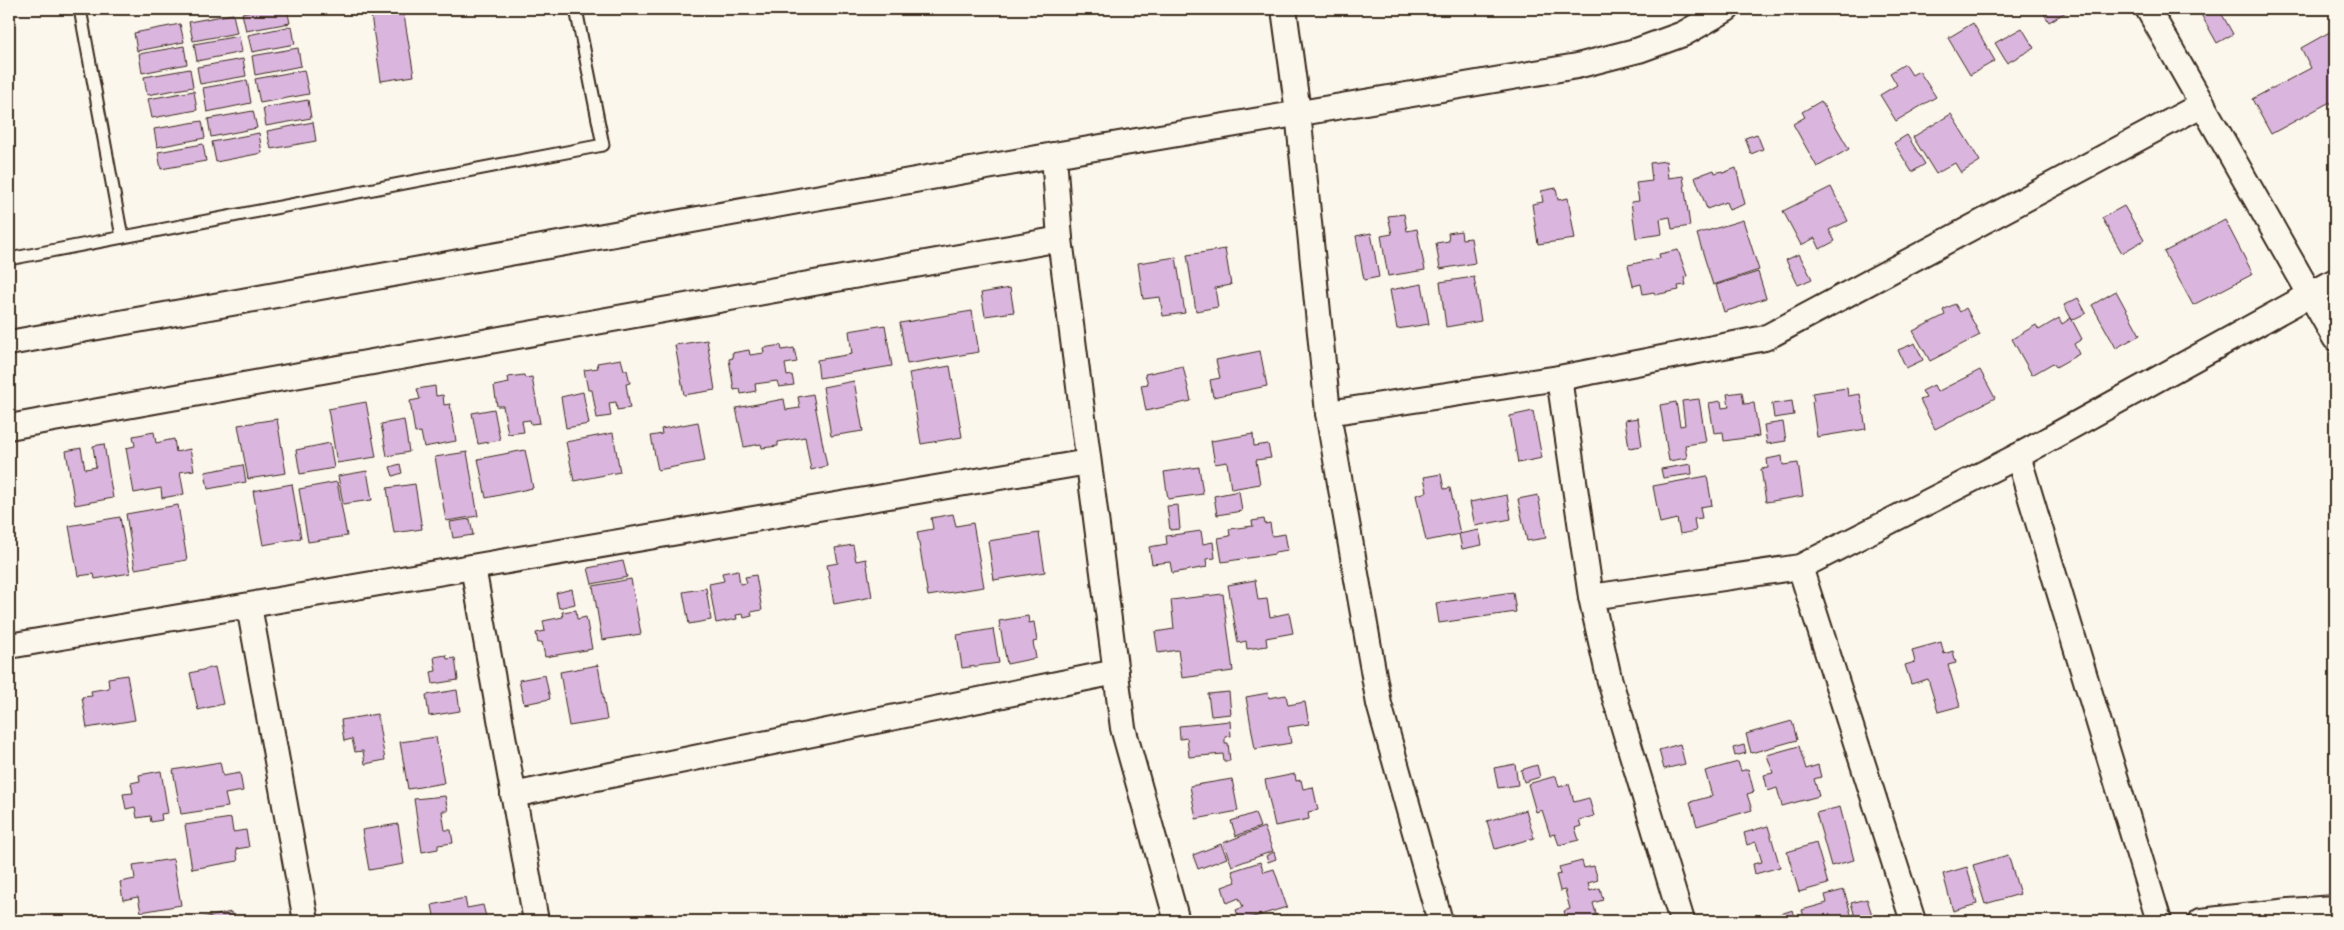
<svg xmlns="http://www.w3.org/2000/svg" width="2344" height="930" font-family="'Playpen Sans',sans-serif">
	<style>
		.building { fill: #dab5de; stroke: #3b2a1e }
		.lines { fill: none; stroke-linecap: round; stroke-linejoin: round }
		.lane-casing { stroke: #3b2a1e; stroke-width: 15 }
		.street-casing { stroke: #3b2a1e; stroke-width: 28 }
		.lane { stroke: #fbf7ec; stroke-width: 11 }
		.street { stroke: #fbf7ec; stroke-width: 24 }
	</style>
	<rect width="100%" height="100%" fill="#fbf7ec"/>
	<filter id="ink" filterUnits="userSpaceOnUse"><feTurbulence type="fractalNoise" baseFrequency=".02" numOctaves="2"/><feDisplacementMap in="SourceGraphic" scale="10" xChannelSelector="R" yChannelSelector="G"/><feConvolveMatrix kernelMatrix="1 2 1 2 8 2 1 2 1" color-interpolation-filters="sRGB"/></filter>
	<g filter="url(#ink)">
		<g class="building">
			<path d="M263 9H287L290 23 246 31 242 13Z"/>
			<path d="M370 9H403L414 76 381 81Z"/>
			<path d="M1975 9H1990L1979 15Z"/>
			<path d="M2041 9H2071L2049 22Z"/>
			<path d="M2198 9H2219L2233 34 2217 43Z"/>
			<path d="M233 14 237 33 193 41 189 22Z"/>
			<path d="M1973 23 1995 61 1970 75 1948 38Z"/>
			<path d="M180 24 184 42 137 51 134 33Z"/>
			<path d="M292 26 295 44 252 52 248 35Z"/>
			<path d="M2022 28 2034 48 2007 63 1995 43Z"/>
			<path d="M2335 29V112L2330 102 2271 134 2252 99 2311 68 2301 48Z"/>
			<path d="M239 36 242 52 197 61 194 44Z"/>
			<path d="M184 46 187 64 142 73 139 54Z"/>
			<path d="M298 48 301 66 255 75 252 56Z"/>
			<path d="M243 59 246 76 200 84 197 67Z"/>
			<path d="M1905 64 1912 75 1919 71 1936 97 1896 121 1880 95 1897 85 1890 73Z"/>
			<path d="M190 69 193 87 147 95 144 77Z"/>
			<path d="M304 70 309 94 260 103 255 79Z"/>
			<path d="M247 80 251 103 207 112 203 88Z"/>
			<path d="M194 91 197 110 152 118 148 99Z"/>
			<path d="M308 100 311 118 266 126 263 108Z"/>
			<path d="M1821 101 1849 149 1817 167 1793 124 1805 117 1802 112Z"/>
			<path d="M253 111 257 128 211 137 208 119Z"/>
			<path d="M1951 114 1980 161 1961 173 1955 163 1936 174 1913 137Z"/>
			<path d="M202 121 205 138 157 147 154 129Z"/>
			<path d="M313 122 316 141 271 149 267 131Z"/>
			<path d="M259 133 262 153 216 162 212 142Z"/>
			<path d="M1757 134 1763 149 1751 154 1745 138Z"/>
			<path d="M1907 135 1925 164 1912 172 1894 143Z"/>
			<path d="M203 144 206 161 161 169 158 152Z"/>
			<path d="M1666 161 1668 178 1683 176 1690 226 1672 229 1670 217 1660 219 1662 234 1636 238 1631 202 1639 201 1636 183 1652 181 1650 163Z"/>
			<path d="M1736 168 1745 204 1729 210 1726 202 1707 209 1695 177 1714 170 1715 173 1722 171 1723 173Z"/>
			<path d="M1831 187 1848 221 1829 230 1835 241 1820 249 1815 238 1801 245 1783 211Z"/>
			<path d="M1556 188 1558 200 1568 198 1575 239 1538 244 1532 204 1543 202 1541 191Z"/>
			<path d="M2124 206 2144 240 2122 253 2102 218Z"/>
			<path d="M1404 214 1407 231 1417 229 1425 270 1388 276 1381 236 1392 234 1388 216Z"/>
			<path d="M1743 220 1759 270 1713 285 1697 234Z"/>
			<path d="M2225 220 2253 274 2193 305 2164 252Z"/>
			<path d="M1461 231 1462 239 1471 238 1475 263 1440 269 1436 243 1449 241 1448 233Z"/>
			<path d="M1371 233 1379 277 1364 280 1356 236Z"/>
			<path d="M1225 249 1231 285 1215 288 1218 307 1196 311 1187 255Z"/>
			<path d="M1678 250 1687 276 1684 277 1686 285 1678 286 1679 290 1655 295 1654 292 1643 294 1641 284 1633 286 1628 265 1660 258 1659 254Z"/>
			<path d="M1799 254 1812 279 1798 285 1786 260Z"/>
			<path d="M1176 257 1185 313 1163 316 1160 297 1143 299 1138 263Z"/>
			<path d="M1758 272 1766 298 1724 312 1716 285Z"/>
			<path d="M1474 277 1481 321 1446 327 1440 282Z"/>
			<path d="M1422 284 1429 324 1397 329 1390 290Z"/>
			<path d="M1010 288 1014 312 985 316 981 293Z"/>
			<path d="M2116 291 2140 335 2116 348 2092 305Z"/>
			<path d="M2078 298 2086 313 2072 320 2064 305Z"/>
			<path d="M1955 304 1960 312 1966 308 1980 335 1930 361 1913 331 1945 315 1943 310Z"/>
			<path d="M972 311 979 352 907 364 900 323Z"/>
			<path d="M2059 318 2062 324 2071 318 2082 339 2074 344 2079 354 2056 367 2053 363 2032 375 2012 339 2036 325 2039 330Z"/>
			<path d="M885 325 892 366 819 378 817 360 852 354 849 331Z"/>
			<path d="M707 340 715 390 684 395 675 345Z"/>
			<path d="M1915 343 1923 360 1906 368 1898 350Z"/>
			<path d="M781 345 782 350 794 348 797 362 785 364 787 376 792 375 794 385 779 387 777 381 755 384 756 391 741 394 740 389 734 390 729 359 733 358 732 353 749 350 750 355 764 353 763 348Z"/>
			<path d="M1260 351 1267 386 1213 397 1210 380 1220 378 1216 360Z"/>
			<path d="M621 359 624 370H627L630 383 626 384 630 408 617 410 616 402 609 403 611 416 597 418 592 390H588L584 370 598 368 597 363Z"/>
			<path d="M950 366 962 437 921 444 909 373Z"/>
			<path d="M1183 366 1191 401 1146 411 1141 385 1148 384 1145 374Z"/>
			<path d="M1980 370 1995 398 1935 429 1920 400 1926 398 1922 391 1934 385 1937 392Z"/>
			<path d="M524 375 525 378 532 377 540 423 531 424 530 420 522 421 524 432 508 434 503 406H497L494 386 509 383 508 377Z"/>
			<path d="M854 381 863 431 831 436 823 387Z"/>
			<path d="M435 386 436 396 443 395 444 405 450 404 456 441 424 447 421 432 415 433 410 401 420 399 417 389Z"/>
			<path d="M1847 388 1848 396 1860 394 1866 429 1817 437 1812 402 1814 401 1812 393Z"/>
			<path d="M583 392 589 424 566 428 561 397Z"/>
			<path d="M1742 392 1744 404 1754 403 1759 436 1724 441 1723 432 1714 433 1709 403 1721 401 1722 408 1729 407 1727 394Z"/>
			<path d="M813 394 827 466 811 470 805 437 778 442V446L762 448 761 444 744 447 736 408 784 399 786 410 800 408 798 397Z"/>
			<path d="M1699 399 1706 442 1685 445 1687 458 1669 461 1660 405 1676 402 1680 426 1685 425 1682 401Z"/>
			<path d="M1792 401 1794 415 1774 418 1772 404Z"/>
			<path d="M366 402 376 457 337 463 328 409Z"/>
			<path d="M494 409 500 440 478 444 472 413Z"/>
			<path d="M1533 411 1542 458 1518 463 1510 416Z"/>
			<path d="M1638 418 1642 446 1629 448 1625 420Z"/>
			<path d="M277 419 286 473 248 479 238 425Z"/>
			<path d="M404 420 409 452 387 456 381 424Z"/>
			<path d="M698 422 705 461 658 470 651 436 662 434 661 429Z"/>
			<path d="M1783 422 1786 441 1767 444 1764 425Z"/>
			<path d="M154 432 156 443 174 439 176 452 190 449 194 470 180 472 184 494 162 498 161 488 134 493 126 448 135 446 133 436Z"/>
			<path d="M613 433 620 472 574 481 566 442Z"/>
			<path d="M1253 434 1254 446 1268 444 1271 458 1256 460 1260 484 1231 489 1227 462 1215 464 1211 441Z"/>
			<path d="M330 443 334 468 300 474 296 450Z"/>
			<path d="M104 444 113 498 75 505 66 451 81 448 85 469 96 467 93 446Z"/>
			<path d="M525 450 533 488 486 498 478 459Z"/>
			<path d="M467 452 478 516 446 521 435 457Z"/>
			<path d="M1782 456 1783 465 1798 463 1803 496 1766 502 1761 469 1768 468 1767 459Z"/>
			<path d="M400 464 402 473 393 476 390 467Z"/>
			<path d="M1691 464 1692 474 1663 478 1661 469Z"/>
			<path d="M243 465 246 482 208 489 205 472Z"/>
			<path d="M1199 467 1203 494 1168 499 1164 472Z"/>
			<path d="M367 471 372 500 343 504 338 476Z"/>
			<path d="M1441 474 1444 489 1450 488 1460 534 1426 541 1416 495 1427 492 1424 477Z"/>
			<path d="M1707 476 1712 505 1700 507 1702 518 1694 519 1696 531 1680 534 1677 519 1660 523 1653 486Z"/>
			<path d="M337 482 347 536 308 542 299 489Z"/>
			<path d="M292 484 301 538 263 545 253 491Z"/>
			<path d="M415 484 422 529 394 533 387 488Z"/>
			<path d="M1239 491 1242 511 1217 515 1214 496Z"/>
			<path d="M1507 495 1511 519 1475 526 1470 502Z"/>
			<path d="M1538 495 1546 538 1527 541 1518 499Z"/>
			<path d="M178 505 187 560 135 569 126 514Z"/>
			<path d="M1178 505 1180 529 1170 530 1167 506Z"/>
			<path d="M953 514 956 526 973 523 984 587 928 596 917 532 933 529 931 518Z"/>
			<path d="M120 517 130 573 95 579 94 574 78 576 69 526Z"/>
			<path d="M470 519 473 535 453 538 450 522Z"/>
			<path d="M1264 519 1265 524 1270 523 1272 536 1285 534 1288 550 1275 552V554L1222 562 1218 538 1230 536 1229 529 1253 526 1252 521Z"/>
			<path d="M1479 530 1482 545 1462 549 1459 534Z"/>
			<path d="M1201 531 1203 544 1213 542 1215 558 1206 559 1207 567 1172 573 1170 562 1152 564 1149 547 1167 544 1166 536Z"/>
			<path d="M1039 533 1045 572 994 580 988 541Z"/>
			<path d="M853 545 856 561 866 559 872 597 834 604 827 565 838 563 835 548Z"/>
			<path d="M623 561 627 577 592 584 588 568Z"/>
			<path d="M738 570 740 584 747 583 745 577 756 575 762 610 751 612 752 616 744 618 743 614 736 615 737 619 716 623 709 584 724 581 722 573Z"/>
			<path d="M631 579 641 634 602 640 593 586Z"/>
			<path d="M1255 580 1258 600 1267 599 1270 617 1289 613 1293 633 1266 638 1267 646 1247 649 1246 641 1238 643 1228 585Z"/>
			<path d="M706 588 711 620 689 624 683 592Z"/>
			<path d="M572 589 575 604 559 608 556 593Z"/>
			<path d="M1513 592 1516 612 1439 623 1436 603Z"/>
			<path d="M1223 594 1233 671 1182 678 1178 650 1158 653 1155 632 1174 629 1171 600Z"/>
			<path d="M576 610 577 619 586 617 592 649 545 657 542 642 538 643 536 633 545 631 543 621 563 617 562 612Z"/>
			<path d="M1028 616 1029 623 1034 622 1037 641 1033 642 1036 658 1007 664 999 621Z"/>
			<path d="M993 629 999 663 962 668 957 635Z"/>
			<path d="M1941 642 1944 654 1953 651 1956 663 1948 665 1960 706 1938 712 1928 679 1911 684 1905 665 1915 662 1912 650Z"/>
			<path d="M446 655 447 659 455 658 458 680 433 684 431 672 436 671 434 657Z"/>
			<path d="M598 665 607 720 569 726 560 672Z"/>
			<path d="M215 667 223 704 198 710 190 673Z"/>
			<path d="M127 675 135 720 87 728 82 697 92 696 91 691 109 688 108 678Z"/>
			<path d="M545 675 550 699 524 704 519 680Z"/>
			<path d="M457 690 460 711 429 716 426 695Z"/>
			<path d="M1229 692 1231 714 1211 716 1208 694Z"/>
			<path d="M1268 693 1269 698 1286 695 1288 705 1305 702 1309 724 1288 727 1291 743 1255 749 1246 697Z"/>
			<path d="M377 714 385 760 365 764 363 751 355 752 352 739 344 741 341 720Z"/>
			<path d="M1230 721 1231 736 1225 737V743H1228L1230 761H1224L1223 754 1189 757 1187 738 1180 739 1179 726Z"/>
			<path d="M1792 721 1797 740 1751 753 1746 734Z"/>
			<path d="M436 737 444 783 408 789 400 742Z"/>
			<path d="M1680 744 1685 764 1664 769 1659 750Z"/>
			<path d="M1744 745 1746 753 1735 756 1733 748Z"/>
			<path d="M1799 746 1806 769 1818 765 1821 777 1814 779 1819 796 1782 806 1777 788 1768 791 1764 775 1773 773 1767 755Z"/>
			<path d="M220 762 223 776 240 773 243 791 225 794 228 807 181 814 173 770Z"/>
			<path d="M1738 762 1741 771 1748 769 1754 792 1747 794 1752 810 1697 826 1690 802 1712 796 1705 771Z"/>
			<path d="M1515 764 1518 785 1498 788 1494 768Z"/>
			<path d="M1537 765 1540 777 1524 782 1521 770Z"/>
			<path d="M161 771 168 813 161 814 162 820 151 822 150 816 137 818 135 807 126 809 123 794 133 793 131 783 140 781 139 775Z"/>
			<path d="M1295 774 1296 781 1301 780 1303 789 1313 787 1318 810 1308 812 1309 819 1275 826 1265 780Z"/>
			<path d="M1556 776 1559 787 1569 784 1574 802 1589 798 1594 816 1579 820 1581 826 1575 828 1579 840 1559 845 1555 834 1550 835 1542 810 1536 812 1528 784Z"/>
			<path d="M1232 779 1238 811 1196 819 1190 786Z"/>
			<path d="M445 796 448 811H442L445 830H451L453 843 438 845V849L422 852 414 799Z"/>
			<path d="M1840 807 1854 860 1831 866 1816 813Z"/>
			<path d="M1526 810 1534 838 1495 849 1487 821Z"/>
			<path d="M1255 813 1260 827 1236 836 1231 821Z"/>
			<path d="M231 818 233 832 246 830 249 847 236 849 238 861 192 869 185 825Z"/>
			<path d="M398 824 404 864 369 870 362 830Z"/>
			<path d="M1768 826 1780 867 1755 874 1753 864 1762 862 1756 842 1747 845 1744 833Z"/>
			<path d="M1264 827 1273 851 1232 866 1223 843Z"/>
			<path d="M1816 843 1828 884 1799 892 1787 852Z"/>
			<path d="M1221 844 1227 858 1198 869 1193 855Z"/>
			<path d="M1274 852 1276 859 1268 862 1266 856Z"/>
			<path d="M2008 855 2020 894 1985 904 1973 865Z"/>
			<path d="M173 859 181 905 141 912 138 897 123 900 120 882 135 879 133 865Z"/>
			<path d="M1582 861 1584 868 1594 866 1598 880 1588 883 1590 891 1600 888 1603 900 1593 903 1598 921H1567L1564 911 1570 909 1565 890 1560 891 1556 875 1561 874 1559 867Z"/>
			<path d="M1260 862 1264 872 1274 869 1287 907 1240 921 1236 910 1243 907 1239 898 1227 903 1222 887 1236 882 1232 871Z"/>
			<path d="M1967 867 1977 904 1953 911 1943 874Z"/>
			<path d="M1844 890 1853 921H1805L1802 910 1827 903 1825 895Z"/>
			<path d="M465 898 467 908 483 905 487 921H435L432 905Z"/>
			<path d="M1867 899 1872 915 1856 920 1851 903Z"/>
			<path d="M1793 910 1796 921H1775L1774 916Z"/>
			<path d="M231 912 233 921H204L203 918Z"/>
			<path d="M1287 915 1289 921H1271Z"/>
		</g>
		<g class="lines">
			<defs>
				<g id="lane">
					<path d="M80 9 122 237"/>
					<path d="M9 259 603 145 576 9"/>
				</g>
				<g id="street">
					<path d="M1284 9 1298 112 1328 413 1341 489 1379 704 1440 921"/>
					<path d="M2148 9 2335 338"/>
					<path d="M1054 155 1060 239 1123 728 1177 921"/>
					<path d="M9 343 1054 155 1577 66 1639 50 1683 34 1727 9"/>
					<path d="M1559 378 1591 597 1609 678 1682 921"/>
					<path d="M1328 413 1559 378 1765 338 2203 104"/>
					<path d="M9 427 1060 239"/>
					<path d="M2018 456 2159 921"/>
					<path d="M473 567 536 921"/>
					<path d="M1800 567 1913 921"/>
					<path d="M1591 597 1800 567 2018 456 2335 281"/>
					<path d="M249 606 306 921"/>
					<path d="M9 646 1088 462"/>
					<path d="M513 795 1116 672"/>
					<path d="M2201 921 2289 911 2335 908"/>
				</g>
			</defs>
			<use href="#lane" class="lane-casing"/>
			<use href="#street" class="street-casing"/>
			<use href="#lane" class="lane"/>
			<use href="#street" class="street"/>
		</g>
	</g>
	<rect width="2344" height="930" fill="none" stroke="#fbf7ec" stroke-width="30"/>
	<rect x="15" y="15" width="2314" height="900" fill="none" stroke="#3b2a1e" stroke-width="2" filter="url(#ink)"/>
</svg>
